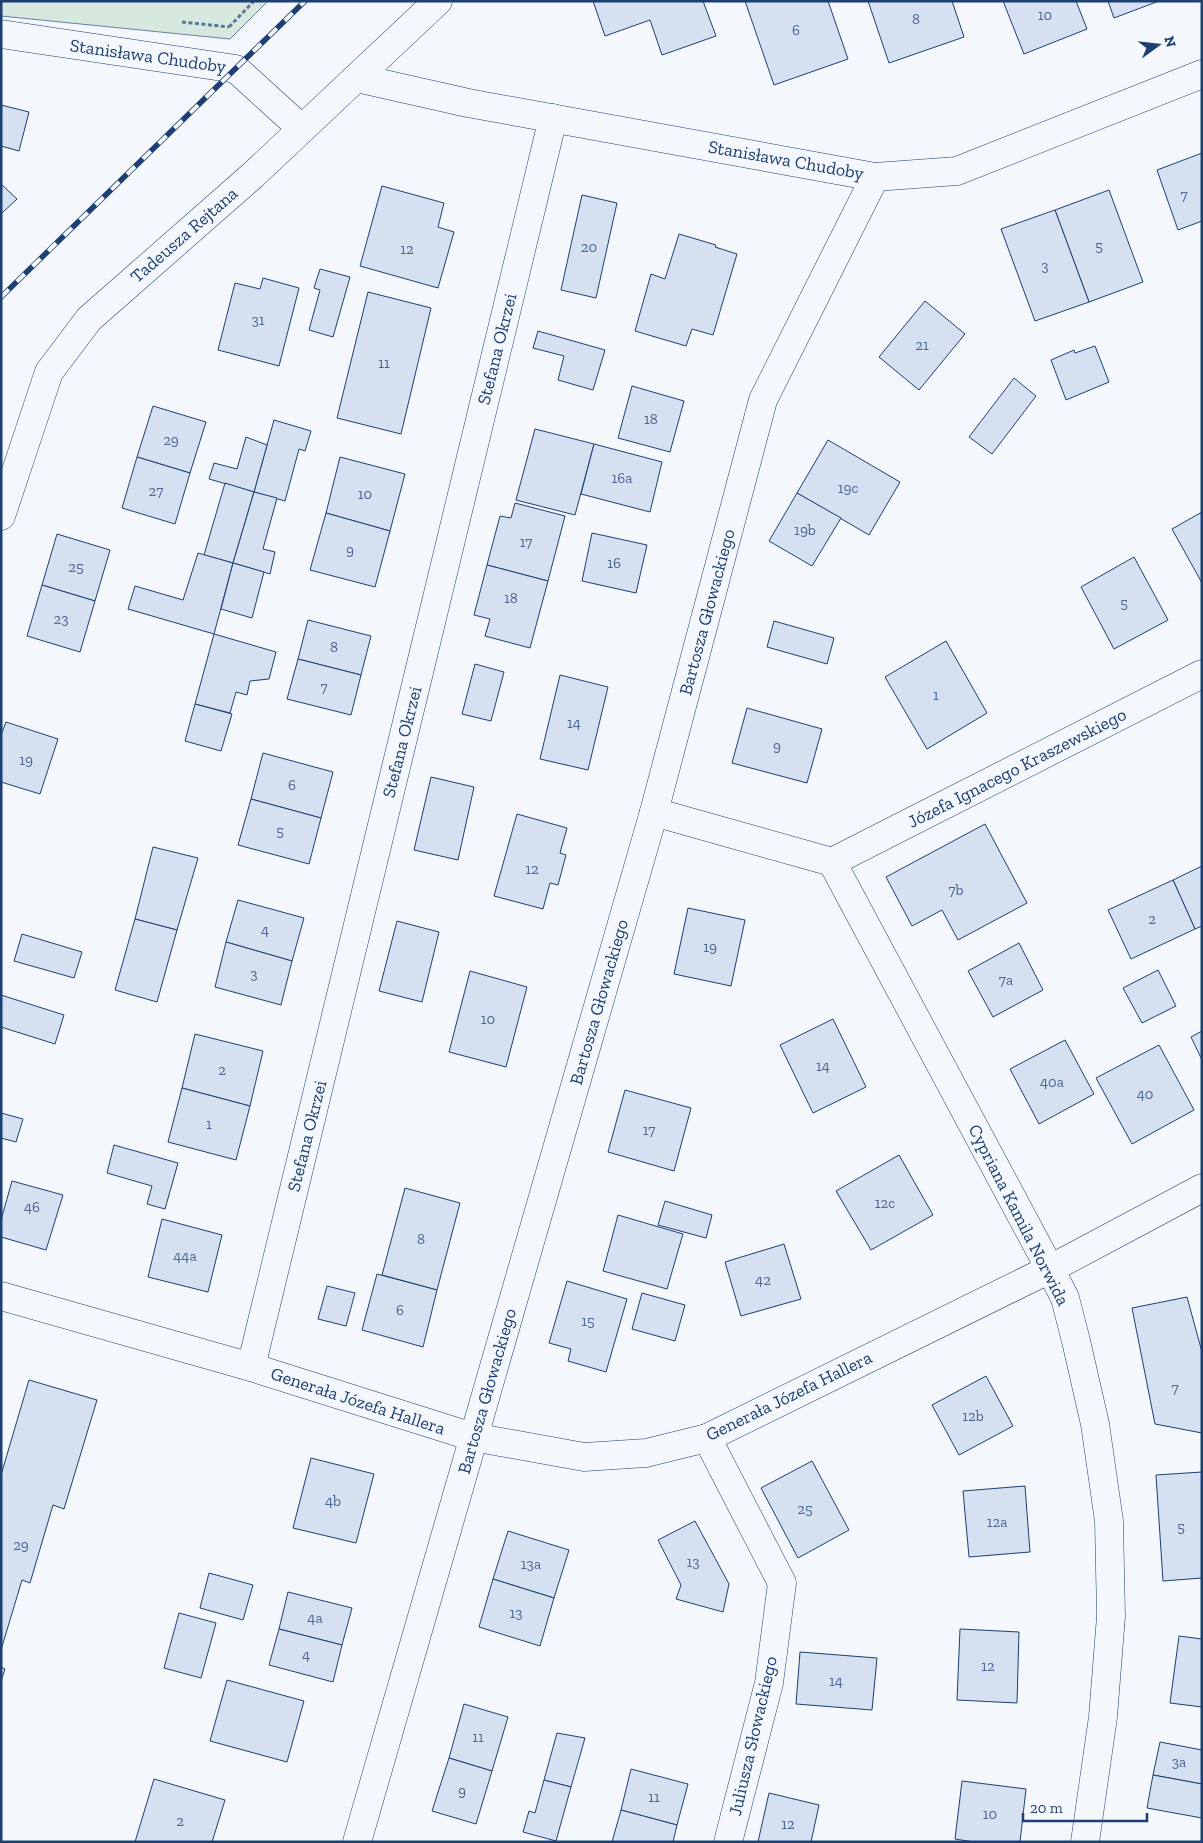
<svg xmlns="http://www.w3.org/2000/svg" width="1203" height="1843" font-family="'Zilla Slab',serif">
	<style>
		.green { fill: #d7e8df; stroke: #687fa3 }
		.building { fill: #d5e0f0; stroke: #1d3f73 }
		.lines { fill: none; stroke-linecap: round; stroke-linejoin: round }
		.minor-casing { stroke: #1d3f73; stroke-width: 29 }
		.path { stroke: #5e769c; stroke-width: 3; stroke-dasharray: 4 2.5; stroke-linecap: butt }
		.minor { stroke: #f4f7fb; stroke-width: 28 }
		.rail-casing { stroke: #1d3f73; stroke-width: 5.5 }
		.rail { stroke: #f4f7fb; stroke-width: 4; stroke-dasharray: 11; stroke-linecap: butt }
		.labels { text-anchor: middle; stroke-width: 4; stroke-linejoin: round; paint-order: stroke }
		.number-label { font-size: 15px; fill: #4b6792 }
		.street-label { font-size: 18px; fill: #1d3f73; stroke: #f4f7fb }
	</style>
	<rect width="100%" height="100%" fill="#f4f7fb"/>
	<path class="green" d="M1 1H268L230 39 1 16Z"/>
	<g class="building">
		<path d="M593 1H703L716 36 662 55 650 20 605 36Z"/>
		<path d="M745 1H828L848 59 774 85Z"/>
		<path d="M868 1H952L964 37 889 63Z"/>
		<path d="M1003 1H1076L1087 29 1024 54Z"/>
		<path d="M1108 1H1159L1114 18Z"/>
		<path d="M1 105 29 112 19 151 1 146Z"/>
		<path d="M1202 153V221L1178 230 1157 170Z"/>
		<path d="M1 184 17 199 1 214Z"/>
		<path d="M382 186 444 203 438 227 454 232 438 288 360 266Z"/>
		<path d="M1109 190 1143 282 1089 302 1055 210Z"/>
		<path d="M582 195 617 203 596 298 561 290Z"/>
		<path d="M1055 210 1089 302 1035 321 1001 229Z"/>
		<path d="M679 234 716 245 715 247 737 254 713 335 692 329 686 346 635 331 651 274 665 279Z"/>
		<path d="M320 269 350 277 333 337 309 330 320 290 314 288Z"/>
		<path d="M263 278 299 288 279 366 218 350 235 283 260 289Z"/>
		<path d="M368 292 431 308 401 434 337 418Z"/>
		<path d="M925 301 965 334 919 390 879 357Z"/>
		<path d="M538 331 605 350 593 390 558 380 564 356 533 348Z"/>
		<path d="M1095 346 1109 382 1066 400 1051 360 1074 350 1075 353Z"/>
		<path d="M1014 378 1036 396 992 454 969 437Z"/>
		<path d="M632 386 684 401 670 452 618 438Z"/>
		<path d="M153 406 206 422 190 473 137 457Z"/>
		<path d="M274 420 311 431 305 451 299 449 285 501 254 492Z"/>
		<path d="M535 429 594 444 575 515 516 500Z"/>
		<path d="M246 437 267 445 254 492 209 479 214 463 237 469Z"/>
		<path d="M828 440 900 482 869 535 797 493Z"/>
		<path d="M594 444 662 462 650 512 581 494Z"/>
		<path d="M137 457 190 473 175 524 122 508Z"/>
		<path d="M340 457 405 474 390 531 326 513Z"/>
		<path d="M225 483 254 492 233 563 204 555Z"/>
		<path d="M254 492 277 498 263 549 275 552 270 574 233 563Z"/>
		<path d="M797 493 841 518 812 566 769 541Z"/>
		<path d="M515 503 565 516 548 581 487 565 500 516 511 518Z"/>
		<path d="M1202 512V583L1172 529Z"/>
		<path d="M326 513 390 531 375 587 310 570Z"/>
		<path d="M592 533 647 545 636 593 582 581Z"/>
		<path d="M57 534 110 550 95 601 42 585Z"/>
		<path d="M198 553 233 563 214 634 128 609 135 586 183 600Z"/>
		<path d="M1134 557 1168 620 1114 649 1081 587Z"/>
		<path d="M233 563 264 572 252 618 221 609Z"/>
		<path d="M487 565 548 581 530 648 485 636 490 619 474 615Z"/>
		<path d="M42 585 95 601 80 652 27 636Z"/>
		<path d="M308 620 371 636 361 675 298 659Z"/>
		<path d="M774 621 834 638 827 664 767 647Z"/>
		<path d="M214 634 276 652 269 679 250 681 247 695 236 692 230 713 195 704Z"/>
		<path d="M946 641 987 713 927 749 885 677Z"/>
		<path d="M298 659 361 675 351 715 287 699Z"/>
		<path d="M475 664 504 672 491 721 462 714Z"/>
		<path d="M560 675 608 687 588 770 540 759Z"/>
		<path d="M195 704 232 714 221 751 185 741Z"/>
		<path d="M747 708 822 729 807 783 732 763Z"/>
		<path d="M6 722 58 739 40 794 1 782V735Z"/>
		<path d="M263 753 333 772 321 818 251 799Z"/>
		<path d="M431 777 474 787 458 860 414 850Z"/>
		<path d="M251 799 321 818 309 864 238 845Z"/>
		<path d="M517 814 567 828 560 853 566 855 558 885 550 883 543 909 494 896Z"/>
		<path d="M985 824 1027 903 958 940 942 910 912 926 886 877Z"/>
		<path d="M153 847 198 858 177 930 135 919Z"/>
		<path d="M1202 866V926L1195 929 1173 880Z"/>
		<path d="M1173 880 1195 929 1131 959 1108 910Z"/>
		<path d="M238 900 304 918 292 961 226 942Z"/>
		<path d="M688 908 745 920 731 986 674 974Z"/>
		<path d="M135 919 177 930 157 1002 115 990Z"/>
		<path d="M397 921 439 932 422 1002 379 991Z"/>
		<path d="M22 934 82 952 74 978 14 961Z"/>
		<path d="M226 942 292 961 281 1005 215 987Z"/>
		<path d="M1019 943 1043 990 993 1017 968 971Z"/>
		<path d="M1158 970 1176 1006 1142 1023 1123 988Z"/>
		<path d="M470 971 527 987 506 1067 449 1052Z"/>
		<path d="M1 995 64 1015 55 1044 1 1027Z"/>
		<path d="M833 1019 866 1087 813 1113 780 1045Z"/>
		<path d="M1202 1031V1060L1191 1037Z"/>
		<path d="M195 1034 263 1051 250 1106 182 1088Z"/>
		<path d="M1065 1040 1094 1094 1039 1124 1010 1069Z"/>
		<path d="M1159 1045 1194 1110 1132 1144 1096 1078Z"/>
		<path d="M182 1088 250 1106 236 1160 168 1142Z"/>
		<path d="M625 1090 691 1108 674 1171 608 1152Z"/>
		<path d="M1 1113 23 1119 16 1142 1 1138Z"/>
		<path d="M114 1145 178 1163 165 1209 147 1204 152 1186 107 1173Z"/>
		<path d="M899 1155 933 1215 871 1250 836 1191Z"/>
		<path d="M12 1181 63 1195 46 1250 1 1237V1220Z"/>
		<path d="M405 1188 460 1203 437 1290 382 1275Z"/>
		<path d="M665 1201 712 1215 706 1238 658 1225Z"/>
		<path d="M618 1215 683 1234 667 1289 603 1271Z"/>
		<path d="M162 1219 222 1235 208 1292 148 1277Z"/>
		<path d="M784 1244 801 1299 741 1316 725 1262Z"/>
		<path d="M377 1274 437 1290 423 1347 362 1330Z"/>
		<path d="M567 1281 627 1299 606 1372 568 1361 571 1349 549 1343Z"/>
		<path d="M327 1286 355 1293 346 1326 318 1319Z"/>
		<path d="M642 1293 685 1305 675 1341 632 1329Z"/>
		<path d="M1187 1297 1202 1352V1433L1155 1424 1132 1308Z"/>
		<path d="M986 1376 1013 1426 959 1455 932 1405Z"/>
		<path d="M29 1380 97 1400 64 1509 53 1505 30 1583 22 1580 1 1650V1475Z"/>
		<path d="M311 1458 374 1474 356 1543 293 1528Z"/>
		<path d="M812 1461 849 1530 798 1558 761 1488Z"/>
		<path d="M1202 1472V1578L1163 1581 1156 1475Z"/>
		<path d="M1025 1486 1030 1552 969 1557 963 1491Z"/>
		<path d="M695 1521 729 1584 723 1612 676 1599 681 1585 658 1540Z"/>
		<path d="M508 1531 569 1550 554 1598 493 1579Z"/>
		<path d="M209 1573 253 1585 243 1620 200 1608Z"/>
		<path d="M493 1579 554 1598 540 1646 479 1627Z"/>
		<path d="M288 1592 352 1608 342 1645 279 1629Z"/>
		<path d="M179 1613 216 1623 201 1678 164 1668Z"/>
		<path d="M279 1629 342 1645 333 1682 269 1665Z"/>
		<path d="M960 1629 1019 1632 1017 1703 957 1700Z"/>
		<path d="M1179 1636 1202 1639V1707L1170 1703Z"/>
		<path d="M800 1652 877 1658 872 1710 796 1704Z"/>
		<path d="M1 1667 5 1669 1 1681Z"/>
		<path d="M227 1680 304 1701 287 1762 210 1741Z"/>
		<path d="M464 1704 508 1717 492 1771 449 1758Z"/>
		<path d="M557 1733 585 1738 571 1787 544 1780Z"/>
		<path d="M1160 1742 1202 1750V1784L1153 1775Z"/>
		<path d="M449 1758 492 1771 476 1824 432 1811Z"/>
		<path d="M631 1769 688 1784 677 1825 621 1810Z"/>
		<path d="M1153 1775 1202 1784V1818L1147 1808Z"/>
		<path d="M154 1779 225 1800 212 1842H135Z"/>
		<path d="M544 1780 571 1787 556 1841 523 1832 529 1811 535 1813Z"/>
		<path d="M962 1781 1026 1789 1020 1842H974L955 1839Z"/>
		<path d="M769 1793 819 1805 811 1842H758Z"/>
		<path d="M621 1810 677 1825 673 1842H612Z"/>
	</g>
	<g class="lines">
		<defs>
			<g id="minor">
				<path d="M1 34 236 69 302 129"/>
				<path d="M357 78 468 103 875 177 957 171 1202 74"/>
				<path d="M1 516 49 372 89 319 253 175 438 1"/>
				<path d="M654 812 832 862 1050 1269 1065 1298 1076 1341 1095 1424 1109 1521 1111 1616 1103 1717 1085 1842"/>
				<path d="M832 862 1202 674"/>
				<path d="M1 1296 251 1367 473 1437 584 1457 646 1453 707 1438 1050 1269 1202 1188"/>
				<path d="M251 1367 553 118"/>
				<path d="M707 1438 782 1583 769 1683 728 1842"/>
				<path d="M357 1842 654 812 763 400 875 177"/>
			</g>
		</defs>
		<use href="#minor" class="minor-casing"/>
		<g class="path">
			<path d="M182 22 229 27"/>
			<path d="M229 27 254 1"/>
		</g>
		<use href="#minor" class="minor"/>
		<defs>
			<path id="rail" d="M1 297 305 1"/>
		</defs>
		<use href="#rail" class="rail-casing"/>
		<use href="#rail" class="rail"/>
	</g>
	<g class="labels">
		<g class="number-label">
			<text x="1045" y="20">10</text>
			<text x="916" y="24">8</text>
			<text x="796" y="35">6</text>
			<text x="1184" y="200">7</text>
			<text x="1099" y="251">5</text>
			<text x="589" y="252">20</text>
			<text x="407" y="254">12</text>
			<text x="1045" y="271">3</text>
			<text x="258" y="325">31</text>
			<text x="922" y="350">21</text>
			<text x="384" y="368">11</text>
			<text x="651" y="424">18</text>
			<text x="171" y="445">29</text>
			<text x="622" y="483">16a</text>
			<text x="848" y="493">19c</text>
			<text x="156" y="496">27</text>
			<text x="365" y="499">10</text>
			<text x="805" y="535">19b</text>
			<text x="526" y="547">17</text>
			<text x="350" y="555">9</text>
			<text x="614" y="568">16</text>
			<text x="76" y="572">25</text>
			<text x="511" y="603">18</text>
			<text x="1124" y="608">5</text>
			<text x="61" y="624">23</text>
			<text x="334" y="652">8</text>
			<text x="324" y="692">7</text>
			<text x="936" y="700">1</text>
			<text x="574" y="728">14</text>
			<text x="777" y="751">9</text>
			<text x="26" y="765">19</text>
			<text x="292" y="790">6</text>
			<text x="280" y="836">5</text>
			<text x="532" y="874">12</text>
			<text x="956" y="895">7b</text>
			<text x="1152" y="924">2</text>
			<text x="265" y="935">4</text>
			<text x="710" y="952">19</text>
			<text x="254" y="979">3</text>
			<text x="1006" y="985">7a</text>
			<text x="488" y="1024">10</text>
			<text x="823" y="1071">14</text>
			<text x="222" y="1075">2</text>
			<text x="1052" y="1087">40a</text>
			<text x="1145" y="1099">40</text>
			<text x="209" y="1129">1</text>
			<text x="649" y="1135">17</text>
			<text x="885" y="1208">12c</text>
			<text x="32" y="1212">46</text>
			<text x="421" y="1244">8</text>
			<text x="185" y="1261">44a</text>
			<text x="763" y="1285">42</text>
			<text x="400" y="1315">6</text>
			<text x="588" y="1326">15</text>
			<text x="1175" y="1393">7</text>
			<text x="973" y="1421">12b</text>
			<text x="333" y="1506">4b</text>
			<text x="805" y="1514">25</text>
			<text x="997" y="1527">12a</text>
			<text x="1181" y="1532">5</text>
			<text x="21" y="1550">29</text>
			<text x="693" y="1567">13</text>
			<text x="531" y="1569">13a</text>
			<text x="516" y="1618">13</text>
			<text x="315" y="1623">4a</text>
			<text x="306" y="1660">4</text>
			<text x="988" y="1671">12</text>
			<text x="836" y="1686">14</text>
			<text x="478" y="1742">11</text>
			<text x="1179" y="1767">3a</text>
			<text x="462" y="1796">9</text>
			<text x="654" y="1802">11</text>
			<text x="990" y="1819">10</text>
			<text x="180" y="1826">2</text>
			<text x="788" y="1829">12</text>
		</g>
		<g class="street-label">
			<text transform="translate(148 56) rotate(8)" y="6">Stanisława Chudoby</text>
			<text transform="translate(786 160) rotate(10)" y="6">Stanisława Chudoby</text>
			<text transform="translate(184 235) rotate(-41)" y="6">Tadeusza Rejtana</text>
			<text transform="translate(497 349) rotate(-76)" y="6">Stefana Okrzei</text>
			<text transform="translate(707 612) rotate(-75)" y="6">Bartosza Głowackiego</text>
			<text transform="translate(402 742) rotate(-76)" y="6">Stefana Okrzei</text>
			<text transform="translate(1017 768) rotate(-27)" y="6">Józefa Ignacego Kraszewskiego</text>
			<text transform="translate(599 1002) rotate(-74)" y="6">Bartosza Głowackiego</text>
			<text transform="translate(307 1136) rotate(-76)" y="6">Stefana Okrzei</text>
			<text transform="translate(1019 1215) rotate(63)" y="6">Cypriana Kamila Norwida</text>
			<text transform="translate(487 1391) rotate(-74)" y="6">Bartosza Głowackiego</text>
			<text transform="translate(789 1396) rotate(-26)" y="6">Generała Józefa Hallera</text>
			<text transform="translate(358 1401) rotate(18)" y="6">Generała Józefa Hallera</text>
			<text transform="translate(753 1736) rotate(-77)" y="6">Juliusza Słowackiego</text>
		</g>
	</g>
	<rect width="1203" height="1843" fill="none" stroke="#1d3f73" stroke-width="5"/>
	<g transform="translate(1158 45) rotate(75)" stroke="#f4f7fb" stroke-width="4" paint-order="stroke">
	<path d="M0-4L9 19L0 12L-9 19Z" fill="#1d3f73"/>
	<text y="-8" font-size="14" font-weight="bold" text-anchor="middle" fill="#1d3f73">N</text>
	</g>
	<path d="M1023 1813v8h124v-8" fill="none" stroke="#1d3f73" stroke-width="2.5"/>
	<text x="1030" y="1813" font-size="15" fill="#1d3f73" stroke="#f4f7fb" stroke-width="4" paint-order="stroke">20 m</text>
</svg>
